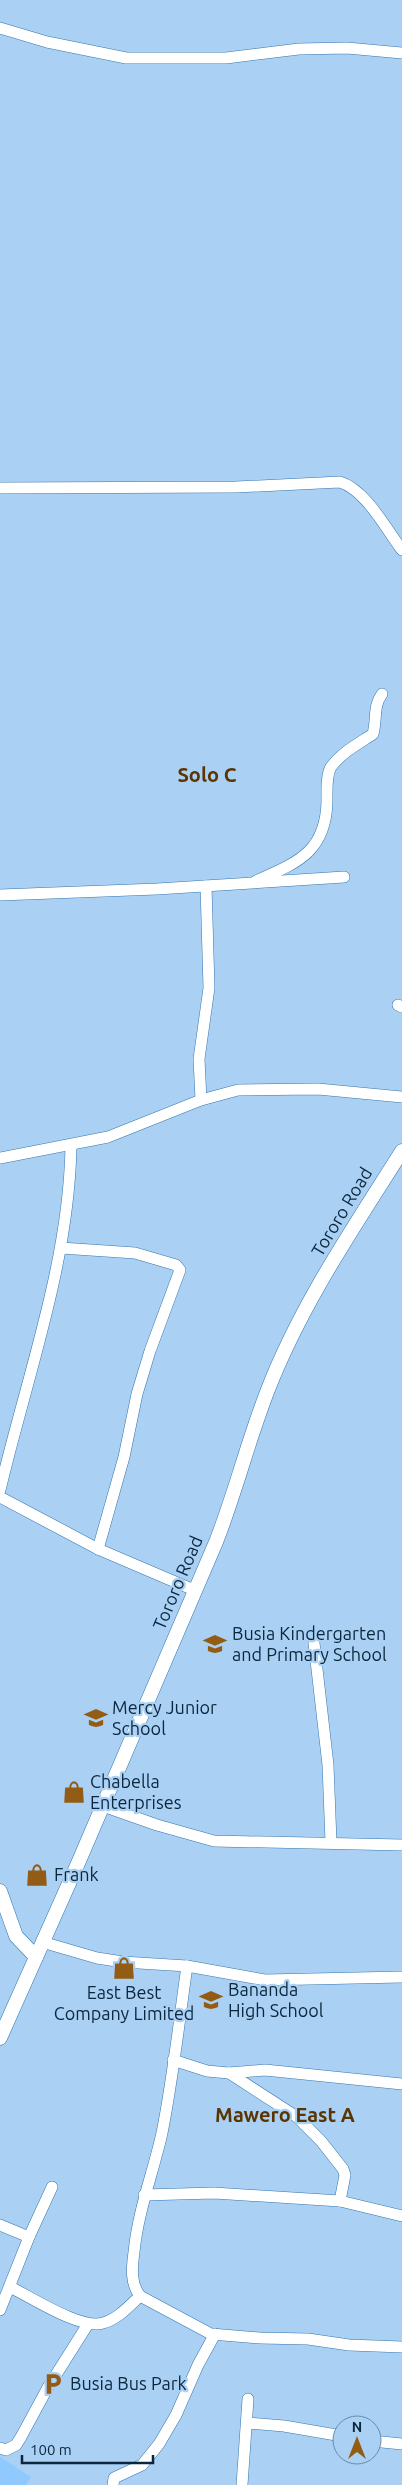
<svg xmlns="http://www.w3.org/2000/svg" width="402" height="2485" font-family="Ubuntu,sans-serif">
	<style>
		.built { fill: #90c9fd }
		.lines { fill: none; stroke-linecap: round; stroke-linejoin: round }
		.minor-casing { stroke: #3576ad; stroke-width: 12 }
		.major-casing { stroke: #3576ad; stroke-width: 15 }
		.minor { stroke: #fff; stroke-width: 11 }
		.major { stroke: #fff; stroke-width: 14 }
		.labels { text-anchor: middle; stroke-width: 4.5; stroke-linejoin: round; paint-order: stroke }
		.street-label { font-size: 18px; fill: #0b273e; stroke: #aad0f4 }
		.poi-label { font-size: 18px; fill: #0b273e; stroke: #aad0f4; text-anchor: start }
		.quarter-label { font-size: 20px; font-weight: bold; fill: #5a3401; stroke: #aad0f4 }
	</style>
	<rect width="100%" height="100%" fill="#aad0f4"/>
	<path class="built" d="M0 2457 31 2477 26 2485H0Z"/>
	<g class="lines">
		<defs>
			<g id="minor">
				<path d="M0 28 47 42 126 58H226L299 49 347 48 402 53"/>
				<path d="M0 488 236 487 340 482C366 490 386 529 402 550"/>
				<path d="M256 881C296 863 326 853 327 801 327 792 326 775 331 767 342 752 358 744 373 734 377 719 373 706 382 694"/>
				<path d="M0 895 157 889 344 877"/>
				<path d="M398 1005 402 1007"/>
				<path d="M201 1100 199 1059 209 988 206 886"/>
				<path d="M0 1158 108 1137 201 1100 238 1090 318 1089 402 1097"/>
				<path d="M61 1248 135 1253 176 1265 180 1270 150 1351 137 1394 124 1457 98 1549"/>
				<path d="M0 1490C27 1376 69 1263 71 1146"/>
				<path d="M0 1497 98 1549 194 1590"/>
				<path d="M314 1643 328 1765 331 1842"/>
				<path d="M103 1806 157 1825 214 1841 402 1845"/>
				<path d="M42 1942 97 1958 123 1962 187 1966 265 1980 402 1977"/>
				<path d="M173 2060 207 2071 229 2073 297 2117 321 2141 343 2169 345 2175 340 2201"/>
				<path d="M229 2073 265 2070 402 2084"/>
				<path d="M144 2195 214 2193 340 2201 402 2216"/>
				<path d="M0 2225 29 2237"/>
				<path d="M10 2287C31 2297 81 2330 103 2323 118 2319 129 2306 140 2296 130 2283 132 2267 134 2252 138 2211 153 2173 162 2133 173 2078 179 2022 187 1966"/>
				<path d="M140 2296 211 2334 260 2338 308 2339 349 2345 402 2347"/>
				<path d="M0 2310 29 2237 52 2187"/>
				<path d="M247 2423 284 2426 342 2436"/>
				<path d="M372 2441 402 2444"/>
				<path d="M0 2448 6 2450 16 2445 21 2437 47 2389 88 2324"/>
				<path d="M113 2485 114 2478 142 2465 159 2444 176 2415 198 2365 215 2334"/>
				<path d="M242 2485 248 2399"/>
			</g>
			<g id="major">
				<path d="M0 1891 16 1936 36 1957"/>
				<path d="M0 2038 79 1861 216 1542C236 1491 249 1437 269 1387 302 1303 354 1227 402 1151"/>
			</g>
		</defs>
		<use href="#minor" class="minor-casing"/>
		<use href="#major" class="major-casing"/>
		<use href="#minor" class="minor"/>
		<use href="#major" class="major"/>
	</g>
	<defs>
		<symbol id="school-bare" viewBox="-9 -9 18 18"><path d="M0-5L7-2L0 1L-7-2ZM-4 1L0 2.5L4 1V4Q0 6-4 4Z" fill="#935c15" stroke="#aad0f4" stroke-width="2.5" paint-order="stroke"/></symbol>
		<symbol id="shop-bare" viewBox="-9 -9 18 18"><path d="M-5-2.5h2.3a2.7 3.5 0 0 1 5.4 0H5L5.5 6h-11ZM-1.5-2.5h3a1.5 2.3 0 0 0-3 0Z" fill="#935c15" stroke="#aad0f4" stroke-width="2.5" paint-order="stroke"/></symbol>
		<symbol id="parking-bare" viewBox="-9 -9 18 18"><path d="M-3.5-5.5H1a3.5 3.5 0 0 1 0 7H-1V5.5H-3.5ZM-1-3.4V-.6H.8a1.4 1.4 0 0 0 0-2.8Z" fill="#935c15" stroke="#aad0f4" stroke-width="2.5" paint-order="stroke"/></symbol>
	</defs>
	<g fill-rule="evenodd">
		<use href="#school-bare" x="199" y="1628" width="32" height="32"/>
		<use href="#school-bare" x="80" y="1702" width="32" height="32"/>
		<use href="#shop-bare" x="58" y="1776" width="32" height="32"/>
		<use href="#shop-bare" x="21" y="1859" width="32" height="32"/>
		<use href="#shop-bare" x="108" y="1952" width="32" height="32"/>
		<use href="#school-bare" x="195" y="1984" width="32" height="32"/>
		<use href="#parking-bare" x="37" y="2368" width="32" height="32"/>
	</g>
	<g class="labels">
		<g class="street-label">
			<text transform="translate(342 1212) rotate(-59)" y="6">Tororo Road</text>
			<text transform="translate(178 1583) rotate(-67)" y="6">Tororo Road</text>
		</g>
		<g class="poi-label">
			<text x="232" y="1640">Busia Kindergarten<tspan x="232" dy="21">and Primary School</tspan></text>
			<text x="112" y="1714">Mercy Junior<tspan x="112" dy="21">School</tspan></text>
			<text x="90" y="1788">Chabella<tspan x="90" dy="21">Enterprises</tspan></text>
			<text x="54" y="1881">Frank</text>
			<text x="228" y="1996">Bananda<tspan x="228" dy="21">High School</tspan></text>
			<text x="124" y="1999" text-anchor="middle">East Best<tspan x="124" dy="21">Company Limited</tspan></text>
			<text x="70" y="2390">Busia Bus Park</text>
		</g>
		<g class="quarter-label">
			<text x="207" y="782">Solo C</text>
			<text x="285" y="2122">Mawero East A</text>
		</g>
	</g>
	<g transform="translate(357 2440)"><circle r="24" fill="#aad0f4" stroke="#6a8cab"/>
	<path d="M0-4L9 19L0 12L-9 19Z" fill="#935c15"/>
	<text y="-8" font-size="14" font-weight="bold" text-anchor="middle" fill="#0b273e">N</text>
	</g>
	<path d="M22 2455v8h131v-8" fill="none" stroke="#0b273e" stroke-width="2.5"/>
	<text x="30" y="2455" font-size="15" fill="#0b273e" stroke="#aad0f4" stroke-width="4" paint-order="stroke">100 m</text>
</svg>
